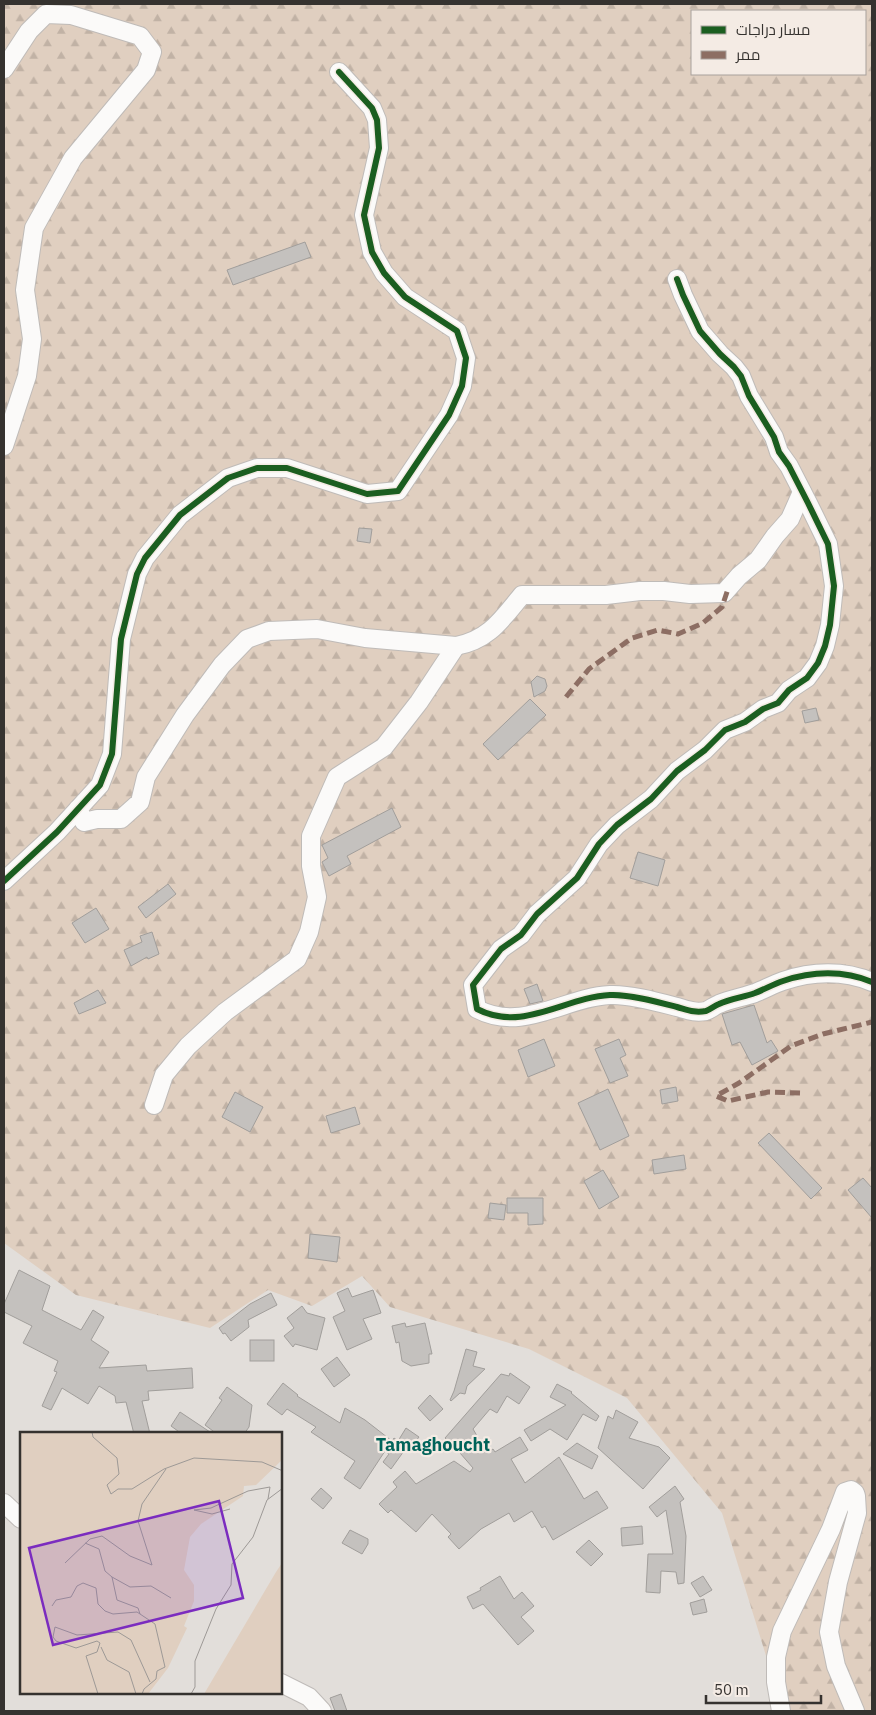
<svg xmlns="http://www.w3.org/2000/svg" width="876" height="1715" font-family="'IBM Plex Sans',Cairo,sans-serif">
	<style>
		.forest { fill: url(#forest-firs); fill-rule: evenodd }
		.building { fill: #c4c1be; stroke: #a19e9b }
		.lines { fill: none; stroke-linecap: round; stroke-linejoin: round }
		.minor-casing { stroke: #bfbbb8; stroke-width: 20 }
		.minor { stroke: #fbfaf9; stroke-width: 18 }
		.quiet { stroke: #8d6e63; stroke-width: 5; stroke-dasharray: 10 5; stroke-linecap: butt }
		.cycleway-casing { stroke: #f4ebe4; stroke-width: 9 }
		.cycleway { stroke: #1b5e20; stroke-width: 6 }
		.labels { text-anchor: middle; stroke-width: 4.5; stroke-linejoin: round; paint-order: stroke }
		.quarter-label { font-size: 18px; font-weight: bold; fill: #006359; stroke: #f4ebe4 }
		.inset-road { fill: none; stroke: #9d9996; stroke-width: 1 }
		.view { fill: #7b2cbf; fill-opacity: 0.15; stroke: #7b2cbf; stroke-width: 2.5 }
		.inset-edge { fill: none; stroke: #35322f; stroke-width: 2.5 }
	</style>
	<defs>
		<pattern id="forest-firs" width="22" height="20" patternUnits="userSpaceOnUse" patternTransform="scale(1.25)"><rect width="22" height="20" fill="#e0cfc0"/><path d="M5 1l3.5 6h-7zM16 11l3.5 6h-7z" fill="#c1b2a5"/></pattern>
	</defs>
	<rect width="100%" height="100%" fill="#e2deda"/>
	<path class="forest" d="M4 4H872V1711H783L722 1513 627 1398 529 1349 390 1307 362 1276 312 1306 268 1290 210 1328 76 1295 4 1243ZM692 11H865V74H692Z"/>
	<g class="building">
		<path d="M305 242 311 257 233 285 227 270Z"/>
		<path d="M359 528 372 529 370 543 357 541Z"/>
		<path d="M537 676 545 679 547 686 545 691 534 697 531 682Z"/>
		<path d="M530 699 546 715 498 760 483 744Z"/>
		<path d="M816 708 819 720 805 723 802 711Z"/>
		<path d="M392 808 401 827 347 856 351 864 329 876 322 862 328 858 322 845Z"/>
		<path d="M638 852 665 860 658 886 630 878Z"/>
		<path d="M168 884 176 894 146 918 138 907Z"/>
		<path d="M96 908 109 929 85 943 72 923Z"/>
		<path d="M152 932 159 954 148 959 147 957 131 966 124 950 142 942 140 936Z"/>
		<path d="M537 984 543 1001 530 1004 524 989Z"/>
		<path d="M98 990 106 1003 79 1014 74 1003Z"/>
		<path d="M754 1005 767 1043 771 1040 778 1051 752 1065 740 1042 732 1045 722 1014Z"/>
		<path d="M544 1039 555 1066 528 1077 518 1050Z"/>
		<path d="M619 1039 626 1055 620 1058 628 1076 610 1083 595 1049Z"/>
		<path d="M676 1087 678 1101 662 1104 660 1090Z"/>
		<path d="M608 1089 629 1136 600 1150 578 1103Z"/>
		<path d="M235 1092 263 1107 250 1132 222 1117Z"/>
		<path d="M355 1107 360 1124 331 1133 326 1116Z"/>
		<path d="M769 1133 822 1188 811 1199 758 1143Z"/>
		<path d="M684 1155 686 1169 654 1174 652 1160Z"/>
		<path d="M603 1170 619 1197 599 1209 584 1181Z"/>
		<path d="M863 1178 872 1188V1218L848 1190Z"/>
		<path d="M507 1198H543V1224L528 1225V1213H507Z"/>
		<path d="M490 1203 506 1205 504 1220 488 1218Z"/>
		<path d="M310 1234 340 1237 337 1262 308 1258Z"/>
		<path d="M19 1270 50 1286 42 1310 81 1330 93 1310 104 1317 91 1340 109 1352 99 1368 146 1365 147 1371 192 1368 193 1388 148 1391 149 1400 142 1401 150 1434H134L126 1402 116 1403 115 1396 99 1386 88 1404 62 1388 51 1410 42 1406 57 1372 54 1371 58 1361 23 1343 32 1326 4 1312V1304Z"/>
		<path d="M348 1288 352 1297 373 1290 381 1313 363 1319 372 1339 347 1350 333 1317 345 1311 337 1293Z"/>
		<path d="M271 1293 277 1305 248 1320 249 1327 231 1341 225 1333 223 1334 219 1328 250 1304Z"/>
		<path d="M302 1306 307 1313 325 1318 317 1350 295 1344 293 1347 284 1336 294 1328 287 1318Z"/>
		<path d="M405 1323 406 1327 425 1323 432 1354H429V1363L411 1366 402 1361 399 1342 396 1343 392 1326Z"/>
		<rect x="250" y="1340" width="24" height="21"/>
		<path d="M466 1349 477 1352 473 1366 485 1369 467 1386 465 1394 460 1393 451 1401 450 1400 454 1391Z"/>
		<path d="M337 1357 350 1375 334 1387 321 1369Z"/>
		<path d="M510 1373 530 1387 519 1404 507 1396 497 1413 490 1409 473 1429 487 1453 493 1449 495 1452 520 1437 528 1450 511 1459 525 1483 559 1457 584 1499 597 1491 608 1508 553 1540 545 1526 542 1528 532 1511 514 1522 509 1513 481 1529 459 1549 448 1537 451 1534 432 1514 416 1532 391 1510 388 1513 379 1504 397 1487 393 1482 405 1471 416 1484 454 1461 470 1472 473 1468 460 1453H461L445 1438 501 1374 509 1376Z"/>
		<path d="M283 1383 298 1395 297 1396 340 1423 345 1408 365 1420 392 1441 394 1438 398 1441 406 1428 419 1437 412 1446 409 1444 391 1469 383 1462 389 1454 385 1451 360 1489 344 1478 355 1461 311 1432 316 1427 287 1409 282 1415 267 1404Z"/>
		<path d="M557 1384 572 1392 571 1393 599 1416 596 1421 583 1414 567 1440 550 1429 531 1441 524 1430 566 1405 550 1397Z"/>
		<path d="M227 1387 252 1405 249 1427 244 1434H217L205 1425 222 1400 219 1398Z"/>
		<path d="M430 1395 443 1409 430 1421 418 1408Z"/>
		<path d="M616 1410 638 1422 629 1438 659 1447 670 1458 643 1489 598 1448 608 1416 613 1419Z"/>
		<path d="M180 1412 213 1434H182L171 1426Z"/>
		<path d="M577 1443 598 1456 592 1469 563 1454Z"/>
		<path d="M675 1486 684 1499 680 1502 686 1536 684 1583 678 1584 676 1572 661 1571 660 1593 646 1592 648 1554H673L666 1510 657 1517 649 1507Z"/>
		<path d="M321 1488 332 1498 323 1509 311 1499Z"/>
		<path d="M642 1526 643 1544 622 1546 621 1528Z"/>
		<path d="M350 1530 368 1539V1544L362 1554 342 1543Z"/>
		<path d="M589 1540 603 1554 591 1566 576 1552Z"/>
		<path d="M500 1576 514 1599 522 1592 534 1606 521 1617 534 1631 518 1645 483 1604 473 1609 467 1597 481 1590 480 1588Z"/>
		<path d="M703 1576 712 1590 700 1597 691 1583Z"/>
		<path d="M704 1599 707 1612 693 1615 690 1603Z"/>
		<path d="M341 1694 347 1711H335L330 1698Z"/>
	</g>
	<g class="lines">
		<defs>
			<g id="minor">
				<path d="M4 69 29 31 46 14 71 15 140 36 152 52 146 70 73 158 34 228 25 290 32 339 27 376 4 446"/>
				<path d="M677 279 683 295 700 331 720 354 734 367 741 376 749 396 774 437 779 452 789 466 808 503 828 544 834 586 830 625 825 646 818 663 807 678 789 690 778 703 763 709 745 722 725 730 705 750 677 771 651 799 617 825 599 844 577 878 537 914 521 935 501 949 473 985 477 1009C523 1033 565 997 610 995 629 994 658 1002 677 1007 688 1010 694 1013 706 1011 711 1009 714 1006 719 1004 730 999 744 997 755 993 765 989 774 984 783 981 812 971 844 970 872 982"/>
				<path d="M78 809 84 822 97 819H121L140 802 146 777 185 715 222 665 247 639 269 631 317 629 365 638 456 646C489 640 502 619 522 595H606L640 591H664L690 594 724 593 739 576 758 560 775 536 790 519 802 492"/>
				<path d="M4 881 57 832 100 785 112 754 121 639 137 574 145 558 180 515 228 478 257 468H287L367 494 398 491 449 415 462 386 466 358 457 331 405 297 384 273 372 252 364 215 379 148 377 120 372 108 339 72"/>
				<path d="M154 1105 164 1075 188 1046 225 1012 297 959 309 932 317 897 311 866V836L337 777 384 747 419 702 456 646"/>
				<path d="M4 1503 21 1519"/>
				<path d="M281 1683 309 1697 322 1711"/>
				<path d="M781 1711 776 1682V1657L782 1631 831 1529 845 1492 851 1490 855 1493 856 1496 857 1513 838 1582 829 1632 836 1666 855 1711"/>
			</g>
		</defs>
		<use href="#minor" class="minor-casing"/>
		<use href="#minor" class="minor"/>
		<g class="quiet">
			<path d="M566 697 589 669 632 638 658 630 678 634 703 623 722 607 728 589"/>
			<path d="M800 1093 768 1092 728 1101 716 1096 739 1083 791 1046 823 1034 872 1022"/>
		</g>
		<defs>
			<g id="cycleway">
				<path d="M677 279 683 295 700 331 720 354 734 367 741 376 749 396 774 437 779 452 789 466 808 503 828 544 834 586 830 625 825 646 818 663 807 678 789 690 778 703 763 709 745 722 725 730 705 750 677 771 651 799 617 825 599 844 577 878 537 914 521 935 501 949 473 985 477 1009C523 1033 565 997 610 995 629 994 658 1002 677 1007 688 1010 694 1013 706 1011 711 1009 714 1006 719 1004 730 999 744 997 755 993 765 989 774 984 783 981 812 971 844 970 872 982"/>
				<path d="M4 881 57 832 100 785 112 754 121 639 137 574 145 558 180 515 228 478 257 468H287L367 494 398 491 449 415 462 386 466 358 457 331 405 297 384 273 372 252 364 215 379 148 377 120 372 108 339 72"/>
			</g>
		</defs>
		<use href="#cycleway" class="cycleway-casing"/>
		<use href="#cycleway" class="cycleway"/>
	</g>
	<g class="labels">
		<g class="quarter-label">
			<text x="433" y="1451">Tamaghoucht</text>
		</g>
	</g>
	<g transform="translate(20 1432)">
		<rect width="262" height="262" fill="#e2deda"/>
		<path d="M0 0H262V28L236 53 224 54 223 64 181 92 170 105 164 138 174 153V169L164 194 167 196 148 236 128 262H0ZM262 131V262H184L256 140Z" fill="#e0cfc0"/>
		<path class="inset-road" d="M72 0 73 5 97 26 99 42 87 53 91 62 98 57H112L144 37 174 26 242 30 263 39M210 77 192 82 174 78 191 76 228 59 250 55 248 67M65 111 79 117 85 139 92 145 97 168 118 176 120 182M45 131 70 107 82 104 110 124 132 133 118 89 122 72 146 37M92 145 110 155 131 154 151 166M32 174 36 168 51 165 57 154 63 151 76 156 78 172 85 179 93 182 117 180 135 192 145 235 137 239 136 247 124 257 122 262M81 215 87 228 109 240 116 262M78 262 66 224 77 220 80 211 77 209 56 216 36 209 33 205 35 195 57 203 98 200 111 208 130 250M171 262 175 255V229L196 177 211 153 212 132 233 105 247 68 263 56"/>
		<path class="view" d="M199 69 223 166 33 213 9 116Z"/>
		<rect width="262" height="262" class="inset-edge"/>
	</g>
	<rect width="876" height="1715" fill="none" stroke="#35322f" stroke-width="10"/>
	<rect x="691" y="10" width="175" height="65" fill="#f4ebe4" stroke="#a8a19c"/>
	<rect x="701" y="26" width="25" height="8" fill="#1b5e20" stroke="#a8a19c"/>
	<text x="736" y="35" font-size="15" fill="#35322f">مسار دراجات</text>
	<rect x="701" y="51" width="25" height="8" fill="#8d6e63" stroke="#a8a19c"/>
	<text x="736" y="60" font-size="15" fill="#35322f">ممر</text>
	<path d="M706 1695v8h115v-8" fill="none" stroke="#35322f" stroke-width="2.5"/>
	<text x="714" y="1695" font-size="15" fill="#35322f" stroke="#f4ebe4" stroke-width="4" paint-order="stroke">50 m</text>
</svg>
